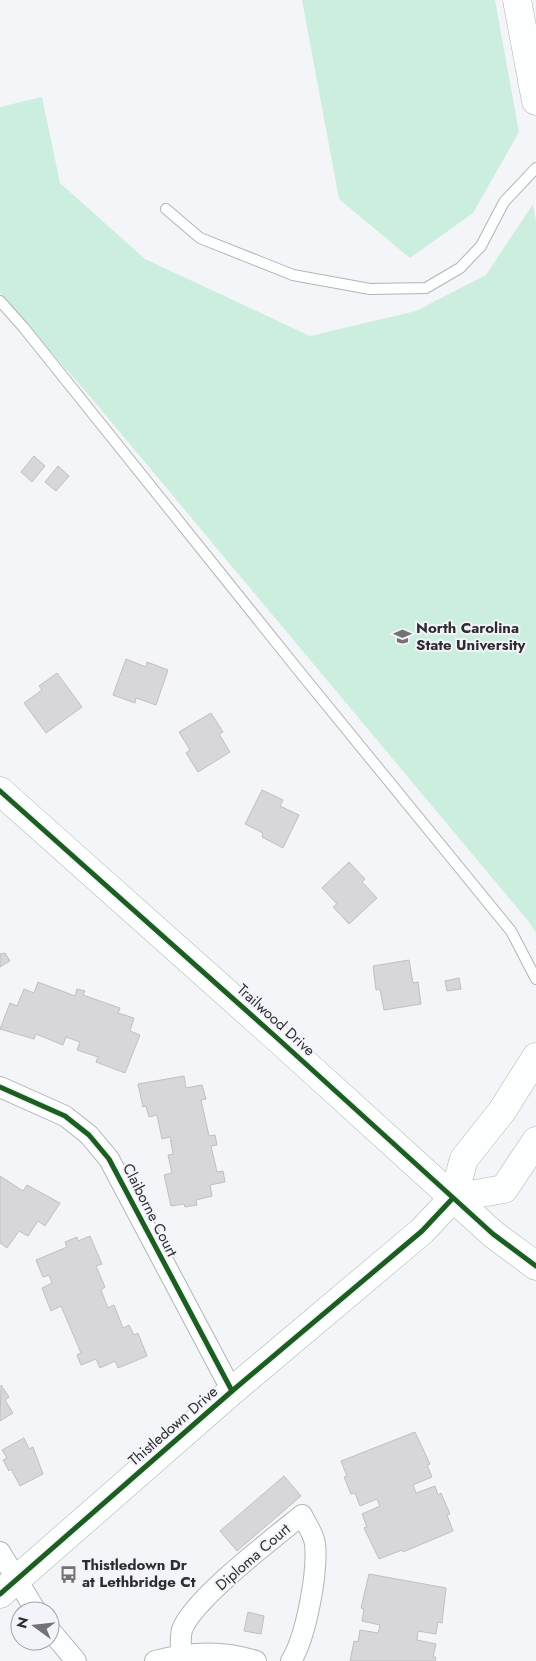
<svg xmlns="http://www.w3.org/2000/svg" width="536" height="1661" font-family="Jost,sans-serif">
	<style>
		.green { fill: #cbeede }
		.building { fill: #d7d7da; stroke: #c0c0c3 }
		.lines { fill: none; stroke-linecap: round; stroke-linejoin: round }
		.lane-casing { stroke: #b3b4b6; stroke-width: 12 }
		.street-casing { stroke: #b3b4b6; stroke-width: 22 }
		.secondary-casing { stroke: #b3b4b6; stroke-width: 29 }
		.lane { stroke: #fdfefe; stroke-width: 10 }
		.street { stroke: #fdfefe; stroke-width: 20 }
		.secondary { stroke: #fdfefe; stroke-width: 28 }
		.cycleway-casing { stroke: #f3f4f9; stroke-width: 8 }
		.cycleway { stroke: #1b5e20; stroke-width: 5 }
		.labels { text-anchor: middle; stroke-width: 4; stroke-linejoin: round; paint-order: stroke }
		.poi-label { font-size: 15px; font-weight: bold; fill: #2d2d2f; stroke: #f3f4f9; text-anchor: start }
		.street-label { font-size: 15px; fill: #2d2d2f; stroke: #f3f4f9 }
	</style>
	<rect width="100%" height="100%" fill="#f4f5f8"/>
	<g class="green">
		<path d="M302 0H495L519 132 473 213 410 258 339 199Z"/>
		<path d="M42 97 60 183 145 259 310 336 416 311 486 275 533 204 536 221V933L529 922 93 400 0 293V107Z"/>
	</g>
	<g class="building">
		<path d="M34 456 45 466 32 482 21 472Z"/>
		<path d="M58 466 69 476 56 491 45 482Z"/>
		<path d="M126 659 146 667 147 662 168 670 156 705 136 698 135 703 113 695Z"/>
		<path d="M57 673 82 707 46 733 24 703 42 690 39 686Z"/>
		<path d="M211 713 223 732 219 734 230 752 198 772 186 753 190 750 179 732Z"/>
		<path d="M262 790 283 800 280 806 299 815 283 848 262 837 263 833 245 824Z"/>
		<path d="M349 862 365 879 362 882 377 898 349 924 333 907 337 904 322 888Z"/>
		<path d="M5 953 10 961 0 967V954Z"/>
		<path d="M409 960 413 983 418 982 421 1004 384 1010 380 989 376 990 373 966Z"/>
		<path d="M459 978 461 989 447 991 445 981Z"/>
		<path d="M38 982 75 996 77 989 85 991 83 995 120 1008 118 1013 134 1018 130 1031 140 1035 125 1073 96 1062 98 1057 77 1050 80 1042 66 1037 63 1045 36 1034 34 1039 0 1029 10 1003 17 1006 24 989 34 993Z"/>
		<path d="M184 1076 186 1088 202 1085 206 1099 201 1100 209 1136 215 1135 217 1145 211 1146 217 1172 223 1171 225 1182 210 1185 212 1196 196 1200 197 1205 185 1207 184 1204 171 1206 164 1175 172 1173 168 1155 173 1154 170 1137 162 1139 157 1115 149 1117 146 1106 143 1107 138 1084Z"/>
		<path d="M0 1176 23 1191 27 1185 60 1203 45 1226 38 1221 28 1236 19 1231 7 1248 0 1243Z"/>
		<path d="M90 1236 102 1264 96 1266 105 1287 101 1290 108 1308 114 1305 123 1328 129 1325 134 1335 138 1333 147 1356 118 1368 115 1361 100 1368 96 1359 81 1365 77 1355 81 1353 61 1306 51 1311 42 1288 52 1283 49 1275 43 1277 36 1260 67 1247 65 1242 77 1237 78 1241Z"/>
		<path d="M1 1385 9 1397 5 1400 13 1413 0 1421Z"/>
		<path d="M415 1432 430 1464 427 1465 432 1477 413 1485 416 1493 435 1486 438 1495 441 1493 450 1514 447 1515 453 1531 403 1552 402 1550 379 1559 364 1528 367 1527 362 1514 380 1506 377 1499 360 1506 355 1493 351 1494 344 1477 347 1476 341 1461Z"/>
		<path d="M24 1438 29 1449 33 1447 43 1474 20 1486 11 1469 9 1471 3 1460 7 1458 2 1450Z"/>
		<path d="M284 1476 301 1496 237 1551 220 1531Z"/>
		<path d="M369 1574 446 1588 442 1623 438 1622 436 1634 418 1631 417 1640 436 1644 433 1657H436L435 1661H350L354 1641 358 1642 360 1630 378 1633 380 1625 362 1621 364 1609 361 1608Z"/>
		<path d="M248 1612 264 1616 261 1634 244 1631Z"/>
	</g>
	<g class="lines">
		<defs>
			<g id="lane">
				<path d="M166 209 200 238 293 275 370 289 426 288 460 268 481 246 504 202 536 168"/>
				<path d="M0 301 24 328 303 676 511 931 536 979"/>
			</g>
			<g id="street">
				<path d="M0 1087 65 1116 89 1135 109 1159 232 1391"/>
				<path d="M0 1552 36 1611"/>
				<path d="M50 1630 76 1661"/>
				<path d="M181 1654C181 1647 180 1637 182 1630 192 1600 275 1537 302 1515 306 1524 314 1534 315 1544 318 1573 306 1637 291 1661"/>
				<path d="M155 1661C188 1652 223 1650 256 1661"/>
			</g>
			<g id="secondary">
				<path d="M517 0 536 101"/>
				<path d="M0 791 276 1037 493 1234 536 1266"/>
				<path d="M453 1198 504 1189 536 1141"/>
				<path d="M0 1594 232 1391 422 1231 453 1198 464 1159 502 1111 536 1057"/>
			</g>
		</defs>
		<use href="#lane" class="lane-casing"/>
		<use href="#street" class="street-casing"/>
		<use href="#secondary" class="secondary-casing"/>
		<use href="#lane" class="lane"/>
		<use href="#street" class="street"/>
		<use href="#secondary" class="secondary"/>
		<defs>
			<g id="cycleway">
				<path d="M0 791 276 1037 493 1234 536 1266"/>
				<path d="M0 1087 65 1116 89 1135 109 1159 232 1391"/>
				<path d="M0 1594 232 1391 422 1231 453 1198"/>
			</g>
		</defs>
		<use href="#cycleway" class="cycleway-casing"/>
		<use href="#cycleway" class="cycleway"/>
	</g>
	<defs>
		<symbol id="university-bare" viewBox="-9 -9 18 18"><path d="M0-5L7-2L0 1L-7-2ZM-4 1L0 2.5L4 1V4Q0 6-4 4Z" fill="#737375" stroke="#f3f4f9" stroke-width="2.5" paint-order="stroke"/></symbol>
		<symbol id="bus-bare" viewBox="-9 -9 18 18"><path d="M-5-6H5V4H4V6H2V4H-2V6H-4V4H-5ZM-3.5-4V0h7V-4ZM-3.5 1.2v1.5H-2V1.2ZM2 1.2v1.5H3.5V1.2Z" fill="#737375" stroke="#f3f4f9" stroke-width="2.5" paint-order="stroke"/></symbol>
	</defs>
	<g fill-rule="evenodd">
		<use href="#university-bare" x="390" y="624" width="25" height="25"/>
		<use href="#bus-bare" x="56" y="1562" width="25" height="25"/>
	</g>
	<g class="labels">
		<g class="poi-label">
			<text x="416" y="633">North Carolina<tspan x="416" dy="17">State University</tspan></text>
			<text x="82" y="1570">Thistledown Dr<tspan x="82" dy="17">at Lethbridge Ct</tspan></text>
		</g>
		<g class="street-label">
			<text transform="translate(276 1020) rotate(42)" y="5">Trailwood Drive</text>
			<text transform="translate(150 1210) rotate(63)" y="5">Claiborne Court</text>
			<text transform="translate(173 1426) rotate(-41)" y="5">Thistledown Drive</text>
			<text transform="translate(253 1557) rotate(-41)" y="5">Diploma Court</text>
		</g>
	</g>
	<g transform="translate(35 1626) rotate(285)"><circle r="24" fill="#f3f4f9" stroke="#a4a4a8"/>
	<path d="M0-4L9 19L0 12L-9 19Z" fill="#737375"/>
	<text y="-8" font-size="14" font-weight="bold" text-anchor="middle" fill="#2d2d2f">N</text>
	</g>
</svg>
